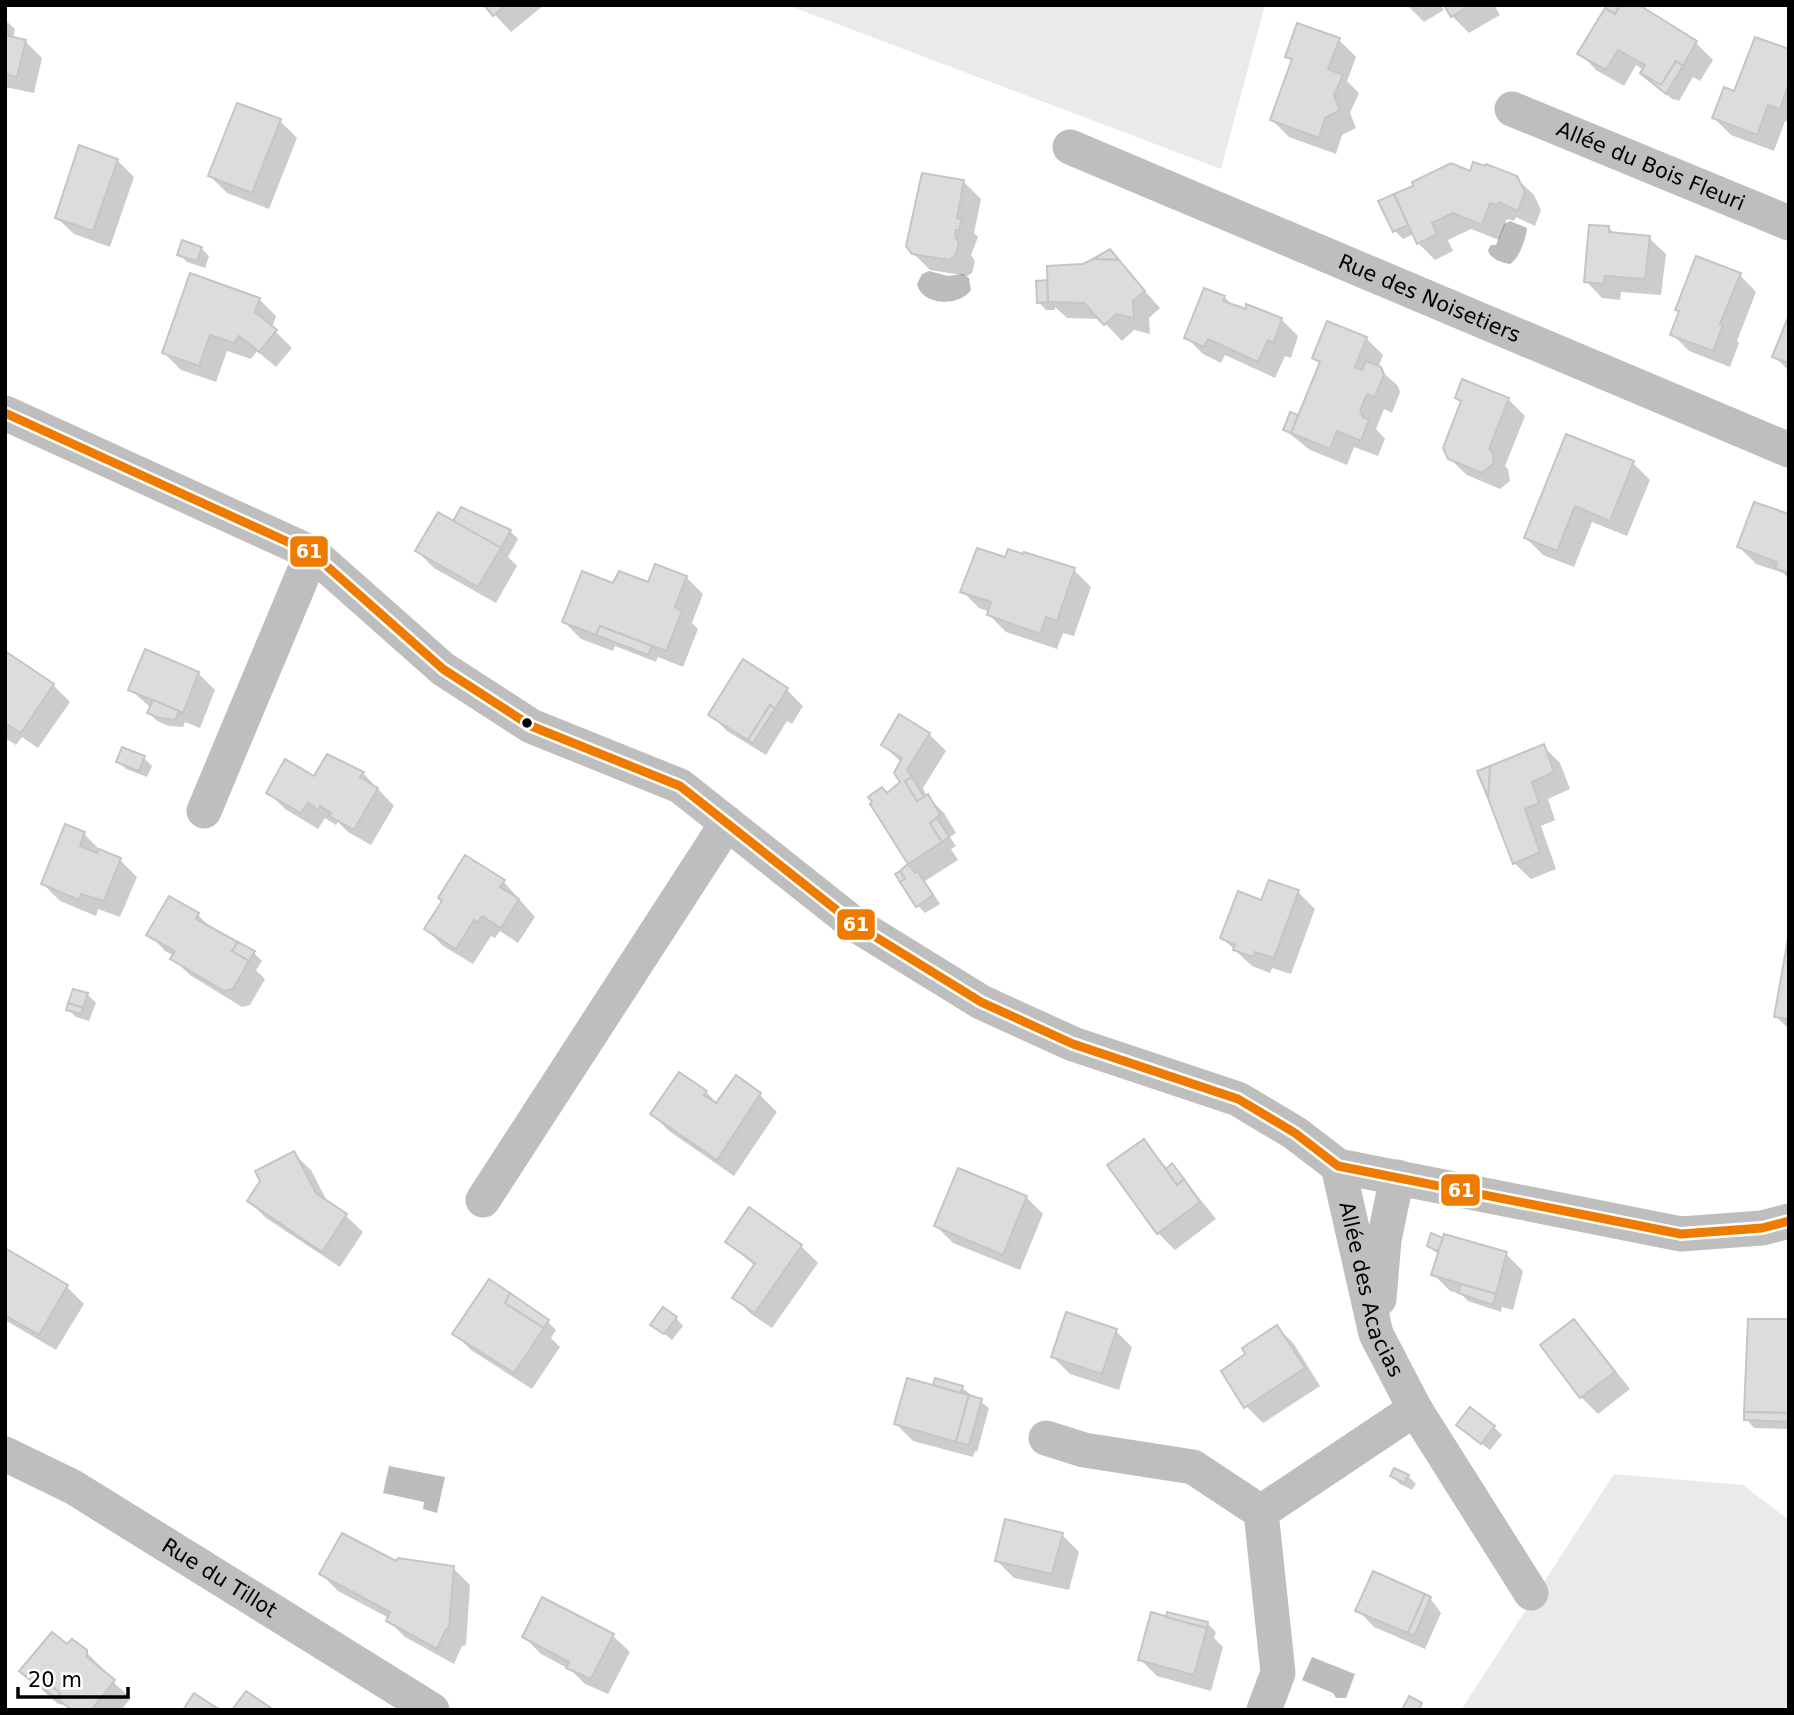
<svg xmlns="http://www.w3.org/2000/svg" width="1794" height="1715" font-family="'DejaVu Sans',sans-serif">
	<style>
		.green { fill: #eaeaea }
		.water { fill: #bcbcbc }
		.shadow { fill: #0003 }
		.building { fill: #dcdcdc; stroke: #c5c5c5; stroke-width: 2 }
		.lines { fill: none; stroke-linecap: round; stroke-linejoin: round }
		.street { stroke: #bebebe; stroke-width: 35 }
		.bus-1-casing { stroke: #fff; stroke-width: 14 }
		.bus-1 { stroke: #ee7b00; stroke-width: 9 }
		.bus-dot { fill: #000; stroke: #fff; stroke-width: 2.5 }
		.labels { text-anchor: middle; stroke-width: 5; stroke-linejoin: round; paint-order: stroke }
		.street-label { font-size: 21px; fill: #000; stroke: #fff }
		.line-badge { stroke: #fff; stroke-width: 2.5 }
		.badge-label { font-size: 19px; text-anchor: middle; font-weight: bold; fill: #fff }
	</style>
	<rect width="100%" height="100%" fill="#fff"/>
	<g class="green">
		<path d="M787 5H1265L1221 169Z"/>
		<path d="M1614 1474 1743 1485 1789 1520V1710H1461Z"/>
	</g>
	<g class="water">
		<path d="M1510 221 1527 228C1526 239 1519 259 1510 264 1502 263 1490 259 1488 250L1491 245H1496L1504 224Z"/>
		<path d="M929 271 948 276 963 274 969 278 971 290C960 307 922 306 917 284L922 274Z"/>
		<path d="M389 1466 445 1477 437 1513 423 1509 424 1502 383 1493Z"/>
		<path d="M1312 1657 1355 1674 1346 1698H1336L1333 1693 1302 1680Z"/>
	</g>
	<g class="shadow">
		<path d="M486 5H544L511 32Z"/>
		<path d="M1407 5H1440L1444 10 1424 22Z"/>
		<path d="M1446 5H1494L1500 15 1469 33 1452 16Z"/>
		<path d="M5 20 15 29 13 39 25 41 42 58 34 93 5 87Z"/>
		<path d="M1339 40 1356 57 1347 81 1359 93 1350 113 1356 128 1342 135 1336 154 1289 137 1272 120 1293 62 1287 56Z"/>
		<path d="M1696 43 1713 60 1700 81 1693 77 1679 101 1675 99 1674 100 1659 89 1642 72 1644 70 1636 65 1624 86 1596 70 1580 53Z"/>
		<path d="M1789 51V122L1785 121 1774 151 1731 135 1714 118 1735 93Z"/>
		<path d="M238 105 280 121 297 138 269 209 227 193 210 176Z"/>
		<path d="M117 160 134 177 110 247 74 234 57 218Z"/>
		<path d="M1471 173 1516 178 1534 195 1541 210 1535 226 1516 217 1514 221 1507 219 1499 240 1471 229 1448 240 1453 251 1435 260 1418 243 1414 234 1403 239 1395 231 1381 202 1415 187Z"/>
		<path d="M964 182 981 199 974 233 978 237 971 255 975 261 972 273 967 276 930 270 913 253Z"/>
		<path d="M1609 228 1615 234 1649 238 1666 254 1661 295 1621 292 1620 300 1602 298 1586 281Z"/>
		<path d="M201 248 209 256 205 268 187 262 179 254Z"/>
		<path d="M1126 270 1160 308 1149 318 1150 334 1134 330 1122 341 1101 319 1067 318 1055 307V310H1046L1038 302 1046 282 1049 284Z"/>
		<path d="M1740 275 1756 292 1737 341 1739 343 1730 367 1689 351 1672 334 1680 313 1677 310Z"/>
		<path d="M1224 297 1235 307 1281 319 1298 336 1291 358 1285 356 1275 378 1225 355 1221 363 1203 354 1186 337Z"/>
		<path d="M259 299 276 316 272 328 292 348 276 367 257 351 251 359 227 351 216 382 181 370 164 353Z"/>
		<path d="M1789 323V371L1774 356Z"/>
		<path d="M1366 338 1383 355 1378 368 1398 386 1400 392 1392 413 1384 409 1376 429 1385 439 1378 456 1354 447 1347 465 1310 450 1285 430 1297 417 1299 418 1320 364 1314 358Z"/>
		<path d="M1457 398 1508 399 1525 416 1505 466 1508 469 1510 481 1500 489 1467 475 1449 458 1462 403Z"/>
		<path d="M1633 463 1650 480 1627 536 1592 522 1574 567 1543 555 1526 538Z"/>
		<path d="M1789 516V579L1783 573 1756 564 1739 547Z"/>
		<path d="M454 523 510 531 518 539 508 557 517 566 496 603 434 568 417 551Z"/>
		<path d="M1005 559 1074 570 1091 587 1074 636 1063 633 1057 649 1006 632 989 615 990 612 979 608 962 591Z"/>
		<path d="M686 577 703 594 692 623 698 629 683 667 658 657 656 662 615 646 613 651 581 639 564 622 614 586 649 584Z"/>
		<path d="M5 653 53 685 70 702 38 748 22 737 16 745 5 738Z"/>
		<path d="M198 673 215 690 200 728 185 722 183 727 169 726 157 721 149 713 151 708 130 689Z"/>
		<path d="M786 689 803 706 792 724 787 721 766 755 727 731 710 714Z"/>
		<path d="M929 734 946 751 923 788 926 795 944 813 956 833 950 837 956 846 951 849 958 860 925 881 940 904 925 913 917 905 897 875 910 865 872 804 902 783 901 762 883 745Z"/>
		<path d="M1543 746 1560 763 1570 789 1548 799 1555 820 1541 826 1556 869 1531 879 1514 863 1479 772Z"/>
		<path d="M144 758 152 766 147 777 126 769 118 761Z"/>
		<path d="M363 773 394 806 371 845 348 832 338 822 336 825 325 818 318 829 285 809 268 792 315 778Z"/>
		<path d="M84 834 101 851 120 860 137 877 120 917 98 909 96 916 60 901 43 884Z"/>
		<path d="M504 882 535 917 518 943 500 931 495 938 491 936 473 964 443 946 426 929Z"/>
		<path d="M1298 892 1315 909 1291 974 1272 968 1270 973 1252 966 1222 938 1262 902Z"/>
		<path d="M198 915 214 931 254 953 262 961 256 970 265 979 250 1005 242 1007 190 975 173 959 174 956 165 951 149 934Z"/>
		<path d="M1789 943V1029L1775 1016Z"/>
		<path d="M74 991 88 995 96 1003 89 1021 76 1017 68 1009Z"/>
		<path d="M736 1078 760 1095 777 1112 734 1176 669 1131 652 1114 706 1092 718 1104Z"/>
		<path d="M1144 1141 1168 1169 1180 1174 1216 1219 1175 1250 1158 1233Z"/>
		<path d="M294 1154 311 1170 328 1203 346 1216 363 1232 340 1267 266 1218 249 1201Z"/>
		<path d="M1026 1197 1043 1214 1020 1270 953 1243 936 1226Z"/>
		<path d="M727 1242 801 1246 818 1263 772 1328 751 1314 734 1297 755 1266Z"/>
		<path d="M1429 1246 1506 1254 1523 1271 1513 1310 1502 1307 1501 1312 1468 1301 1461 1294 1450 1291 1433 1274 1439 1255Z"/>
		<path d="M5 1250 67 1287 84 1304 56 1350 5 1320Z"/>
		<path d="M676 1318 683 1326 672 1340 653 1324Z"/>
		<path d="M1574 1321 1590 1338 1630 1389 1598 1414 1581 1397 1542 1345Z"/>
		<path d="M1789 1321V1429L1754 1428 1746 1419Z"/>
		<path d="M548 1322 556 1330 551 1338 560 1347 532 1389 471 1350 455 1334Z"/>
		<path d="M1277 1327 1294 1344 1320 1386 1263 1423 1246 1406 1248 1355Z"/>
		<path d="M1116 1331 1132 1347 1119 1390 1070 1374 1053 1357Z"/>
		<path d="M936 1380 962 1388 989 1408 977 1452 975 1451 973 1457 913 1441 896 1424 934 1387Z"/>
		<path d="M1494 1427 1502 1435 1490 1450 1467 1433Z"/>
		<path d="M1392 1476H1408L1416 1484 1412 1490 1400 1484Z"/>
		<path d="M1062 1535 1079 1552 1069 1590 1014 1578 997 1561Z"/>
		<path d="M397 1564 453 1568 470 1585 466 1645 462 1646 454 1664 405 1637 388 1620 389 1618 338 1591 321 1574Z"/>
		<path d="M1430 1598 1441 1613 1425 1649 1374 1627 1358 1610Z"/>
		<path d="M543 1600 613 1636 630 1652 608 1694 585 1684 571 1670 541 1654 524 1637Z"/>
		<path d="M1208 1624 1216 1632 1214 1638 1223 1647 1211 1691 1157 1676 1140 1659Z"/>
		<path d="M67 1646 86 1652 103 1669V1673L131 1698 121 1710H70L66 1705 58 1704 21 1671Z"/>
	</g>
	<g class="building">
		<path d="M484 5H506L493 16Z"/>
		<path d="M1444 5H1471L1451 17Z"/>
		<path d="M1606 5H1620L1615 14 1605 8Z"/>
		<path d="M1620 5H1639L1697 41 1683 66 1676 61 1661 85 1640 73 1645 65 1618 50 1606 70 1577 54 1605 8 1615 14Z"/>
		<path d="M1297 23 1340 38 1328 69 1343 75 1334 95 1340 110 1325 118 1319 138 1270 120 1292 59 1285 57Z"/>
		<path d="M5 35 26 40 17 77 5 74Z"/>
		<path d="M1755 37 1789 49V83L1780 109 1768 105 1757 135 1712 118 1724 87 1734 91Z"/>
		<path d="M1676 61 1683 66 1666 94 1640 73 1661 85Z"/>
		<path d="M237 103 281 119 252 193 208 176Z"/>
		<path d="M79 145 118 159 93 231 55 218Z"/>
		<path d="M1473 162 1485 166 1486 164 1517 176 1525 192 1518 211 1499 202 1497 205 1490 203 1482 225 1453 213 1432 223 1437 234 1417 244 1394 194 1413 186 1412 182 1451 163 1470 171Z"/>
		<path d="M922 173 964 180 957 218 962 219 959 230H956L955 236 959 243 955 256 949 260 912 254 906 246Z"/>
		<path d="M1394 194 1408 225 1393 232 1378 201Z"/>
		<path d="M1589 225 1609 226V232L1650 236 1645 279 1605 276 1604 284 1584 282Z"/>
		<path d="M182 240 202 247 197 261 177 255Z"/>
		<path d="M1110 249 1119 260 1093 259Z"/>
		<path d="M1696 256 1741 273 1720 324 1723 325 1713 351 1670 335 1679 311 1675 310Z"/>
		<path d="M1093 259 1119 260 1145 291 1133 301 1134 318 1117 314 1104 325 1084 303 1048 302 1047 266 1083 264Z"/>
		<path d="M190 273 260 298 255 312 277 330 259 352 239 336 234 343 210 335 199 366 162 353Z"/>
		<path d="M1047 280 1048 302 1037 303 1036 281Z"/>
		<path d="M1204 288 1225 296 1223 301 1246 309V304L1282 318 1274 343 1268 340 1258 362 1208 339 1204 347 1184 338Z"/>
		<path d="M1787 320 1789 321V363L1772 357Z"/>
		<path d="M1327 321 1367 337 1355 367 1362 370 1366 361 1381 367 1384 374 1375 397 1367 394 1360 411 1363 417 1369 420 1361 441 1337 431 1330 449 1291 433 1320 362 1312 358Z"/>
		<path d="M1462 379 1509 398 1489 449 1492 451 1494 463 1482 473 1448 459 1443 448 1461 401 1455 398Z"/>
		<path d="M1290 412 1298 415 1291 433 1283 430Z"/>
		<path d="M1566 434 1634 461 1610 521 1575 506 1557 551 1524 538Z"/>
		<path d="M1754 502 1789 514V573L1775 568 1777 562 1737 547Z"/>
		<path d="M461 507 511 530 501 548 453 521Z"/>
		<path d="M438 512 501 548 478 587 415 551Z"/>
		<path d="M977 548 1005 557 1008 549 1023 554 1024 552 1075 568 1057 621 1046 617 1040 634 987 615 991 602 960 592Z"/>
		<path d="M655 564 687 576 675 607 682 611 666 651 600 626 596 635 562 622 582 571 613 583 619 571 648 582Z"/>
		<path d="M600 626 652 646 648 655 596 635Z"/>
		<path d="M145 649 199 672 183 713 128 690Z"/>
		<path d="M5 651 54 684 21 733 5 723Z"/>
		<path d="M743 659 788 688 775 709 770 705 748 740 708 715Z"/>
		<path d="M153 700 179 711 175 720 159 718 147 713Z"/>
		<path d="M770 705 775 709 753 743 748 740Z"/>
		<path d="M899 714 930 733 907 770 912 777 905 781 917 801 928 794 940 815 930 823 942 842 908 864 870 804 872 802 868 797 882 787 887 793 900 782 894 773 902 758 881 745Z"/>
		<path d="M1544 744 1554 772 1532 782 1539 803 1525 809 1540 852 1513 864 1488 798 1490 766Z"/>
		<path d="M122 747 145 756 139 771 116 762Z"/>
		<path d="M327 754 364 772 360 777 378 788 354 830 329 816 331 813 320 806 318 810 308 803 301 813 266 793 285 759 314 776Z"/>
		<path d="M1490 766 1488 798 1477 771Z"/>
		<path d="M912 777 924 797 917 801 905 781Z"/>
		<path d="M937 818 949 837 942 842 930 823Z"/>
		<path d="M65 824 85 832 80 846 97 853 99 849 121 858 104 901 81 894 79 900 41 884Z"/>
		<path d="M465 855 505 880 500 887 519 899 501 928 482 916 477 923 474 920 456 949 424 929 442 901 438 898Z"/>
		<path d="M908 864 915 873 917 871 933 895 916 907 900 882 905 879 900 871Z"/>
		<path d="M900 871 905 879 900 882 895 874Z"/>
		<path d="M1269 880 1299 890 1274 958 1255 952 1253 957 1233 950 1235 945 1220 938 1238 891 1261 900Z"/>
		<path d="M169 896 199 913 196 919 238 942 232 951 249 961 233 989 224 991 170 959 175 951 146 935Z"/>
		<path d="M1789 933V1019L1774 1017Z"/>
		<path d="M238 942 255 951 249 961 232 951Z"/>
		<path d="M73 989 88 993 83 1008 68 1003Z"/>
		<path d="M68 1003 83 1008 81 1014 66 1010Z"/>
		<path d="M679 1072 707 1091 704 1095 716 1103 736 1075 761 1093 717 1160 650 1114Z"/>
		<path d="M1144 1139 1177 1185 1184 1179 1200 1202 1157 1234 1107 1165Z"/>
		<path d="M294 1151 316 1193 347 1214 322 1252 247 1201 260 1181 255 1171Z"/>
		<path d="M1172 1163 1184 1179 1177 1185 1166 1169Z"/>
		<path d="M958 1168 1027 1196 1003 1255 934 1226Z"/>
		<path d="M749 1207 802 1245 755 1313 732 1298 755 1263 725 1242Z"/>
		<path d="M1431 1233 1443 1238 1439 1252 1427 1246Z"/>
		<path d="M1444 1234 1507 1252 1496 1294 1431 1275Z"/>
		<path d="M5 1248 68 1285 39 1335 5 1315Z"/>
		<path d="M489 1279 510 1293 505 1303 544 1328 514 1373 452 1334Z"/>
		<path d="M1461 1284 1496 1294 1493 1305 1458 1293Z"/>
		<path d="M510 1293 549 1320 544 1328 505 1303Z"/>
		<path d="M663 1307 677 1317 664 1334 650 1325Z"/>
		<path d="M1066 1312 1117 1329 1102 1374 1051 1357Z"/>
		<path d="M1574 1319 1615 1372 1580 1398 1540 1345Z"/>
		<path d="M1748 1319H1789V1413L1744 1412Z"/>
		<path d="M1277 1325 1305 1368 1244 1408 1221 1371 1245 1354 1242 1348Z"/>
		<path d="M907 1378 969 1395 956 1442 894 1424Z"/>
		<path d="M935 1378 963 1386 961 1393 933 1385Z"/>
		<path d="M969 1395 982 1399 969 1445 956 1442Z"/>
		<path d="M1470 1407 1495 1426 1481 1444 1456 1425Z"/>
		<path d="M1744 1412 1789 1413V1422L1744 1420Z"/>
		<path d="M1394 1468 1409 1475 1404 1483 1390 1476Z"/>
		<path d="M1005 1519 1063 1533 1052 1574 995 1561Z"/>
		<path d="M342 1533 396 1561 398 1558 454 1566 449 1628 446 1629 437 1649 386 1621 390 1612 319 1574Z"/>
		<path d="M1373 1571 1425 1594 1408 1633 1355 1611Z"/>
		<path d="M1425 1594 1431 1597 1414 1636 1408 1633Z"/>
		<path d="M542 1597 614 1634 591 1679 566 1668 569 1662 522 1637Z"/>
		<path d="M1151 1612 1207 1628 1194 1675 1138 1660Z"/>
		<path d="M1167 1612 1208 1622 1207 1628 1166 1617Z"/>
		<path d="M52 1632 67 1644 72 1639 87 1650V1657L115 1680 91 1710H72L56 1698 60 1693 51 1686 47 1691 42 1687 40 1688 19 1671Z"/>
		<path d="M51 1686 60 1693 56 1698 47 1691Z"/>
		<path d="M246 1691 274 1710H232Z"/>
		<path d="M194 1693 220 1710H183Z"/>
		<path d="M1409 1696 1422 1703 1419 1710H1402Z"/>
	</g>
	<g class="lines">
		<g class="street">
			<path id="s1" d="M1512 109 1789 223"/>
			<path id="s2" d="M1070 147 1789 450"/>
			<path d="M5 413 312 553 443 669 531 726 680 786 853 923 981 1002 1073 1044 1238 1099 1295 1133 1338 1166 1681 1234 1762 1228 1789 1221"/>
			<path d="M204 811 312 553"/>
			<path id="s3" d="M1338 1166 1376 1334 1415 1409 1531 1593"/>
			<path d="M483 1200 727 823"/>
			<path d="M1379 1299 1384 1240 1397 1177"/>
			<path d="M1046 1438 1084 1450 1193 1467 1261 1512 1278 1673 1264 1710"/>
			<path id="s4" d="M5 1454 73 1487 432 1710"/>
			<path d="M1261 1512 1415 1409"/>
		</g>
		<defs>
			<path id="bus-1" d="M5 413 312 553 443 669 531 726 680 786 853 923 981 1002 1073 1044 1238 1099 1295 1133 1338 1166 1681 1234 1762 1228 1789 1221"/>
		</defs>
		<use href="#bus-1" class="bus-1-casing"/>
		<use href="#bus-1" class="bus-1"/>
	</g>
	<circle class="bus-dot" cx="527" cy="723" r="6"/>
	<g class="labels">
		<g class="street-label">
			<text dy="7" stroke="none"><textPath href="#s1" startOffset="150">Allée du Bois Fleuri</textPath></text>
			<text dy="7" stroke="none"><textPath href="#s2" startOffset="390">Rue des Noisetiers</textPath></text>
			<text dy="7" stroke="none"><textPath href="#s3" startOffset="128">Allée des Acacias</textPath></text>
			<text dy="7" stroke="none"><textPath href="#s4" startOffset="248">Rue du Tillot</textPath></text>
		</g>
	</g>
	<g class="line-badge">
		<rect x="289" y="535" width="40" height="33" rx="7" fill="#ee7b00"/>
		<rect x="836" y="908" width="40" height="33" rx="7" fill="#ee7b00"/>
		<rect x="1440" y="1173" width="41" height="34" rx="7" fill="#ee7b00"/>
	</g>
	<g class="badge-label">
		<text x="309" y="558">61</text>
		<text x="856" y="931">61</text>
		<text x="1461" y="1197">61</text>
	</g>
	<rect width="1794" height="1715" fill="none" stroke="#000000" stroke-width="14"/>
	<path d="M18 1687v10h110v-10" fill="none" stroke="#000000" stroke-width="3.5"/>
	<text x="28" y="1687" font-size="21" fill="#000000" stroke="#ffffff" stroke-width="5" paint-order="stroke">20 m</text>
</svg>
